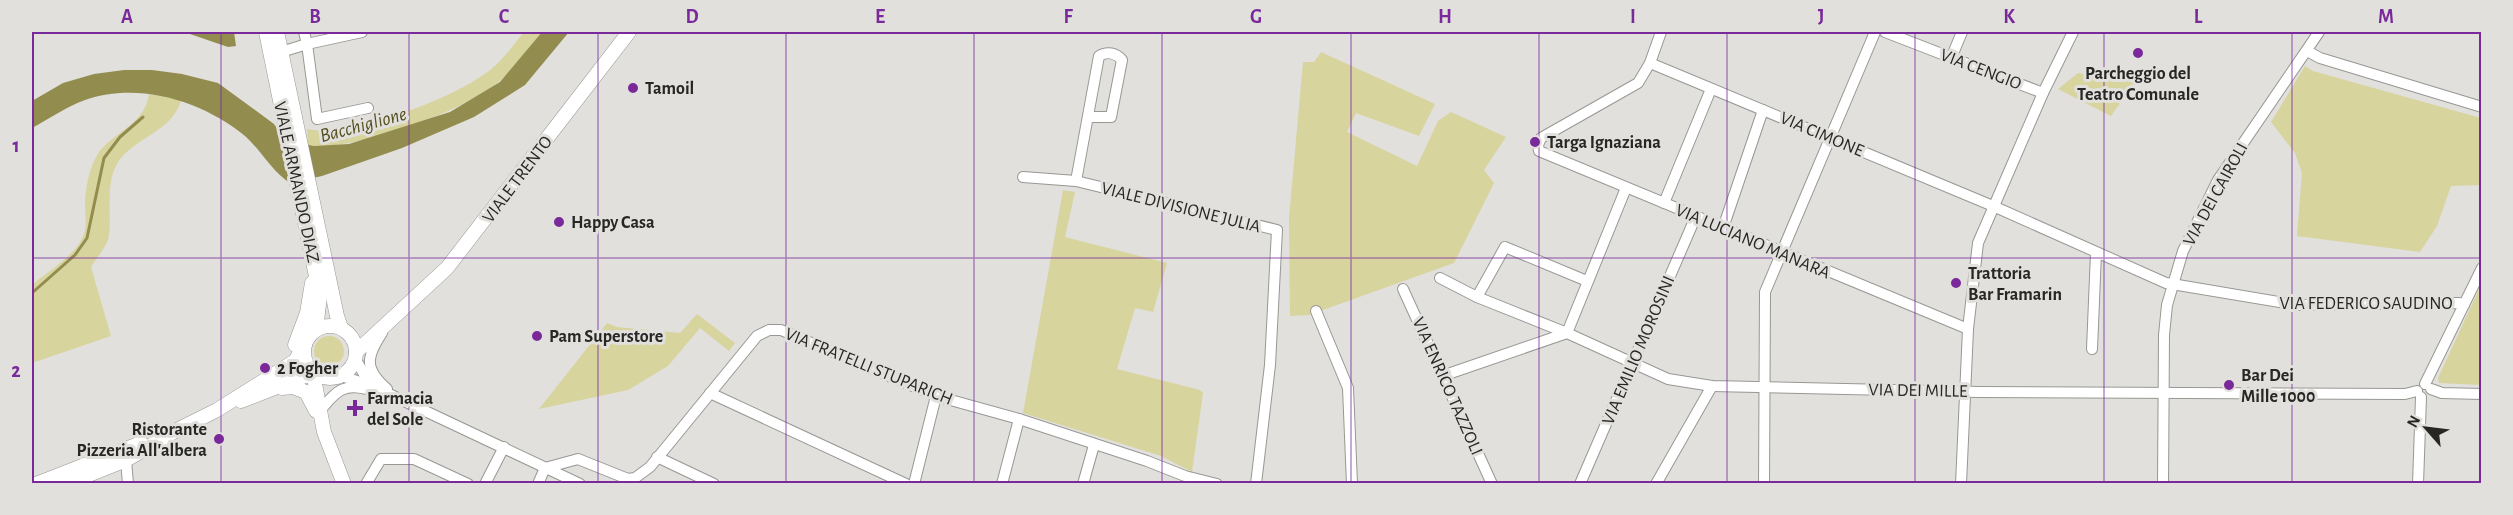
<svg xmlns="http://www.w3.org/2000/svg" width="2513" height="515" font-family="'Alegreya Sans',sans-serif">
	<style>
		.green { fill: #d8d49e }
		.water { fill: #928d4e }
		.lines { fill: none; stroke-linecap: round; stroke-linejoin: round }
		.stream { stroke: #928d4e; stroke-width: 3 }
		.minor-casing { stroke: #979794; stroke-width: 12 }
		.major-casing { stroke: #979794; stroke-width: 15 }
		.minor { stroke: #fff; stroke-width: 10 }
		.major { stroke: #fff; stroke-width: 14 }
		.grid { fill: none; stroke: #79299a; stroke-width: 1.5; stroke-opacity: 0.55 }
		.poi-dot { fill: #79299a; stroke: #e1e0dd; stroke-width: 2 }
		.labels { text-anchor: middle; stroke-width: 6; stroke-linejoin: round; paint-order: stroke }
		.street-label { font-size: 18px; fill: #272726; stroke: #e1e0dd }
		.poi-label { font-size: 18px; font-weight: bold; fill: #272726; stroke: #e1e0dd; text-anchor: start }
		.water-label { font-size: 20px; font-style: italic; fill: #54501f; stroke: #e1e0dd }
		.neatline { fill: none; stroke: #79299a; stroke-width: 2 }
		.grid-label { font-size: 20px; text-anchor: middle; font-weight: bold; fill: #79299a }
	</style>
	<rect width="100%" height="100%" fill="#e1e0dd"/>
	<g class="green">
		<path d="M524 32H542C529 48 516 66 501 80 468 110 351 153 308 145L307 129C351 138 455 98 490 70 503 60 514 44 524 32Z"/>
		<path d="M1321 52 1435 104 1419 136 1356 113 1347 132 1417 166 1438 121 1451 112 1506 137 1484 170 1494 183 1454 263 1309 315 1290 316 1289 218 1303 62H1314Z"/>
		<path d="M2305 66 2313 71 2481 118V185L2451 186 2437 226 2420 252 2297 236 2302 173 2295 153 2271 122Z"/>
		<path d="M2078 73 2135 82 2111 116 2058 89Z"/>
		<path d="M149 94 169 97 181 101C172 130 140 136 121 158 104 178 112 211 109 235 108 246 96 258 91 267L111 336 32 363V285C49 270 76 256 84 234 87 226 85 214 85 206 85 189 89 167 99 152 115 131 145 124 149 94Z"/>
		<path d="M1063 190 1075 192 1065 237 1167 263 1153 312 1135 308 1117 369 1200 390 1203 393 1192 472 1161 456 1023 413Z"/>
		<path d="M2481 285V385L2439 383 2438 378Z"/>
		<path d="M697 314 735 343 729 351 700 328 668 366 628 390 539 409 607 323 617 327 680 333Z"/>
		<circle cx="329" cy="351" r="15"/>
	</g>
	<g class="water">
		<path d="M184 32H234L236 46 228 47Z"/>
		<path d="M542 32H569L525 85 474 117 402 148 322 176 290 183C272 172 261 150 245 136 203 101 138 81 85 100 66 107 49 119 32 128V101L63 83 94 74 124 70H152L182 74 218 83 274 124 285 140 314 146 349 144 450 112 500 82Z"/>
	</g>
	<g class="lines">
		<path class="stream" d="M32 293 75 255 87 238 104 158 120 137 143 117"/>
		<defs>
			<g id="minor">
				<path d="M304 32 307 44 362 32"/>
				<path d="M1661 32 1650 63 1638 83 1541 138 1538 145 1539 151 1968 329"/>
				<path d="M1885 32 2043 93"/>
				<path d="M2307 51 2320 58 2482 107"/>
				<path d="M281 52 307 44 317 119 368 108"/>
				<path d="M1952 56 1962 32"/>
				<path d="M1650 63 1993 206 2166 283 2297 305 2459 303 2464 305"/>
				<path d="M1088 117H1111L1122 60C1116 53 1107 51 1099 56L1076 181 1277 230 1270 365 1256 484"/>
				<path d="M1023 177 1076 181"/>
				<path d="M1664 203 1711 89"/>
				<path d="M1723 228 1763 110"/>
				<path d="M1440 278 1477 297 1567 333 1668 379 1712 386 1979 392 2405 394 2417 391"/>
				<path d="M1403 289 1492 484"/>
				<path d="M1477 297 1505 247 1587 281"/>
				<path d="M1316 311 1348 388 1352 484"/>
				<path d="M382 333C366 357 364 369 387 389"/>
				<path d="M1567 333 1626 188"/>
				<path d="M2092 349 2096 253"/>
				<path d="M355 358 370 385"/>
				<path d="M1445 375 1567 333"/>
				<path d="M341 376 370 385 580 484"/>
				<path d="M2425 384 2482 268"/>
				<path d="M2431 389 2442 393 2482 394"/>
				<path d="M710 393 906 484"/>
				<path d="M324 406C337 390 345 384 366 389"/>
				<path d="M657 457 714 484"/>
				<path d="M126 460 128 484"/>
				<path d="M366 484 381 459H414L468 484"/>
				<path d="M485 484 504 447"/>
				<path d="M538 484 545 468 578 459 628 479 635 478 650 467 757 336 769 330H781L936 396 1019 419 1147 461 1185 476 1217 484"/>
				<path d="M914 484 936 396"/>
				<path d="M1002 484 1019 419"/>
				<path d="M1083 484 1094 445"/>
				<path d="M1580 484 1696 216"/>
				<path d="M1656 484 1712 386"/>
				<path d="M1764 484 1765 292 1875 32"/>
				<path d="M1961 484 1968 329 1978 243 2043 93 2073 32"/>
				<path d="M2163 484 2164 335 2167 305 2183 251 2218 180 2319 32"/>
				<path d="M2418 484 2421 397"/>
			</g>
			<g id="major">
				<path d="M266 32 320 296 317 321 313 332"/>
				<path d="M277 32 337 316 341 328"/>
				<circle cx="330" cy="352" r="26"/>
				<path d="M295 345 307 313 312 283"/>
				<path d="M356 352 447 268 629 32"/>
				<path d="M282 388 293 387 306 392 316 411"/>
				<path d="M241 401 313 373 324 432 344 484"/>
				<path d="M36 484 141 443"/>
				<path d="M66 484 126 460 177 430 217 410 295 361 305 344"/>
			</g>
		</defs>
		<use href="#minor" class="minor-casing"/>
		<use href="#major" class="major-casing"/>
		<use href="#minor" class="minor"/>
		<use href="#major" class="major"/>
	</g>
	<path class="grid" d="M221 32V484M409 32V484M598 32V484M786 32V484M974 32V484M1162 32V484M1351 32V484M1539 32V484M1727 32V484M1915 32V484M2104 32V484M2292 32V484M32 258H2482"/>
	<g class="poi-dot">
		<circle cx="2138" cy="53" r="6"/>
		<circle cx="633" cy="88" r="6"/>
		<circle cx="1535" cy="142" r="6"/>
		<circle cx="559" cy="222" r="6"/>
		<circle cx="1956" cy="283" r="6"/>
		<circle cx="537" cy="336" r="6"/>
		<circle cx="265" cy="368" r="6"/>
		<circle cx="2229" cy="385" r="6"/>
		<path d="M352 399h6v6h6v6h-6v6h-6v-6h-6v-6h6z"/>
		<circle cx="219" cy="439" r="6"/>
	</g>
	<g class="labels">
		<g class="street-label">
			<text transform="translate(1981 69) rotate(21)" y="6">VIA CENGIO</text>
			<text transform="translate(1822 134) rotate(23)" y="6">VIA CIMONE</text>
			<text transform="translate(517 179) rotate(-53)" y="6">VIALE TRENTO</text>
			<text transform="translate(297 182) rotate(78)" y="6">VIALE ARMANDO DIAZ</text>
			<text transform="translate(2215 194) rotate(-61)" y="6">VIA DEI CAIROLI</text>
			<text transform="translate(1181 207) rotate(14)" y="6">VIALE DIVISIONE JULIA</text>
			<text transform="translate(1753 241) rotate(23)" y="6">VIA LUCIANO MANARA</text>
			<text x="2366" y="309">VIA FEDERICO SAUDINO</text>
			<text transform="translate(1638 350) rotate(-67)" y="6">VIA EMILIO MOROSINI</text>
			<text transform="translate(869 366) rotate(22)" y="6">VIA FRATELLI STUPARICH</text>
			<text transform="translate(1448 386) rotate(66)" y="6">VIA ENRICO TAZZOLI</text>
			<text transform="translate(1918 390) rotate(1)" y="6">VIA DEI MILLE</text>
		</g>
		<g class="poi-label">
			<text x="2138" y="79" text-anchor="middle">Parcheggio del<tspan x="2138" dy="21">Teatro Comunale</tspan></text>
			<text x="645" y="94">Tamoil</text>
			<text x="1547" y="148">Targa Ignaziana</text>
			<text x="571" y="228">Happy Casa</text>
			<text x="1968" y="279">Trattoria<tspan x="1968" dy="21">Bar Framarin</tspan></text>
			<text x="549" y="342">Pam Superstore</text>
			<text x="277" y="374">2 Fogher</text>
			<text x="2241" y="381">Bar Dei<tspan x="2241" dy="21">Mille 1000</tspan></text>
			<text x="367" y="404">Farmacia<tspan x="367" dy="21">del Sole</tspan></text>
			<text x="207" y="435" text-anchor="end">Ristorante<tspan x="207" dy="21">Pizzeria All'albera</tspan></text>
		</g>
		<g class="water-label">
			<text transform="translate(363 124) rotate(-15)" y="7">Bacchiglione</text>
		</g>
	</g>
	<rect width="2513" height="515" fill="none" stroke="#e1e0dd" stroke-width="66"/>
	<g transform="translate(2426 428) rotate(298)" stroke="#e1e0dd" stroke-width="4.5" paint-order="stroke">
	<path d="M0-4.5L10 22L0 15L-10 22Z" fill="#272726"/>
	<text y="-9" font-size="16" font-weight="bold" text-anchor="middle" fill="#272726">N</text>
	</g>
	<rect x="33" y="33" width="2447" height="449" class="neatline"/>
	<g class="grid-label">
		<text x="127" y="23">A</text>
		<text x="315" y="23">B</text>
		<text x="504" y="23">C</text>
		<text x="692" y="23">D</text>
		<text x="880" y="23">E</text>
		<text x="1068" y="23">F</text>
		<text x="1256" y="23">G</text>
		<text x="1445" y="23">H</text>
		<text x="1633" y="23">I</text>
		<text x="1821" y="23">J</text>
		<text x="2009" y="23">K</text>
		<text x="2198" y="23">L</text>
		<text x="2386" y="23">M</text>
		<text x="16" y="152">1</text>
		<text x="16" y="377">2</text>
	</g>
</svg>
